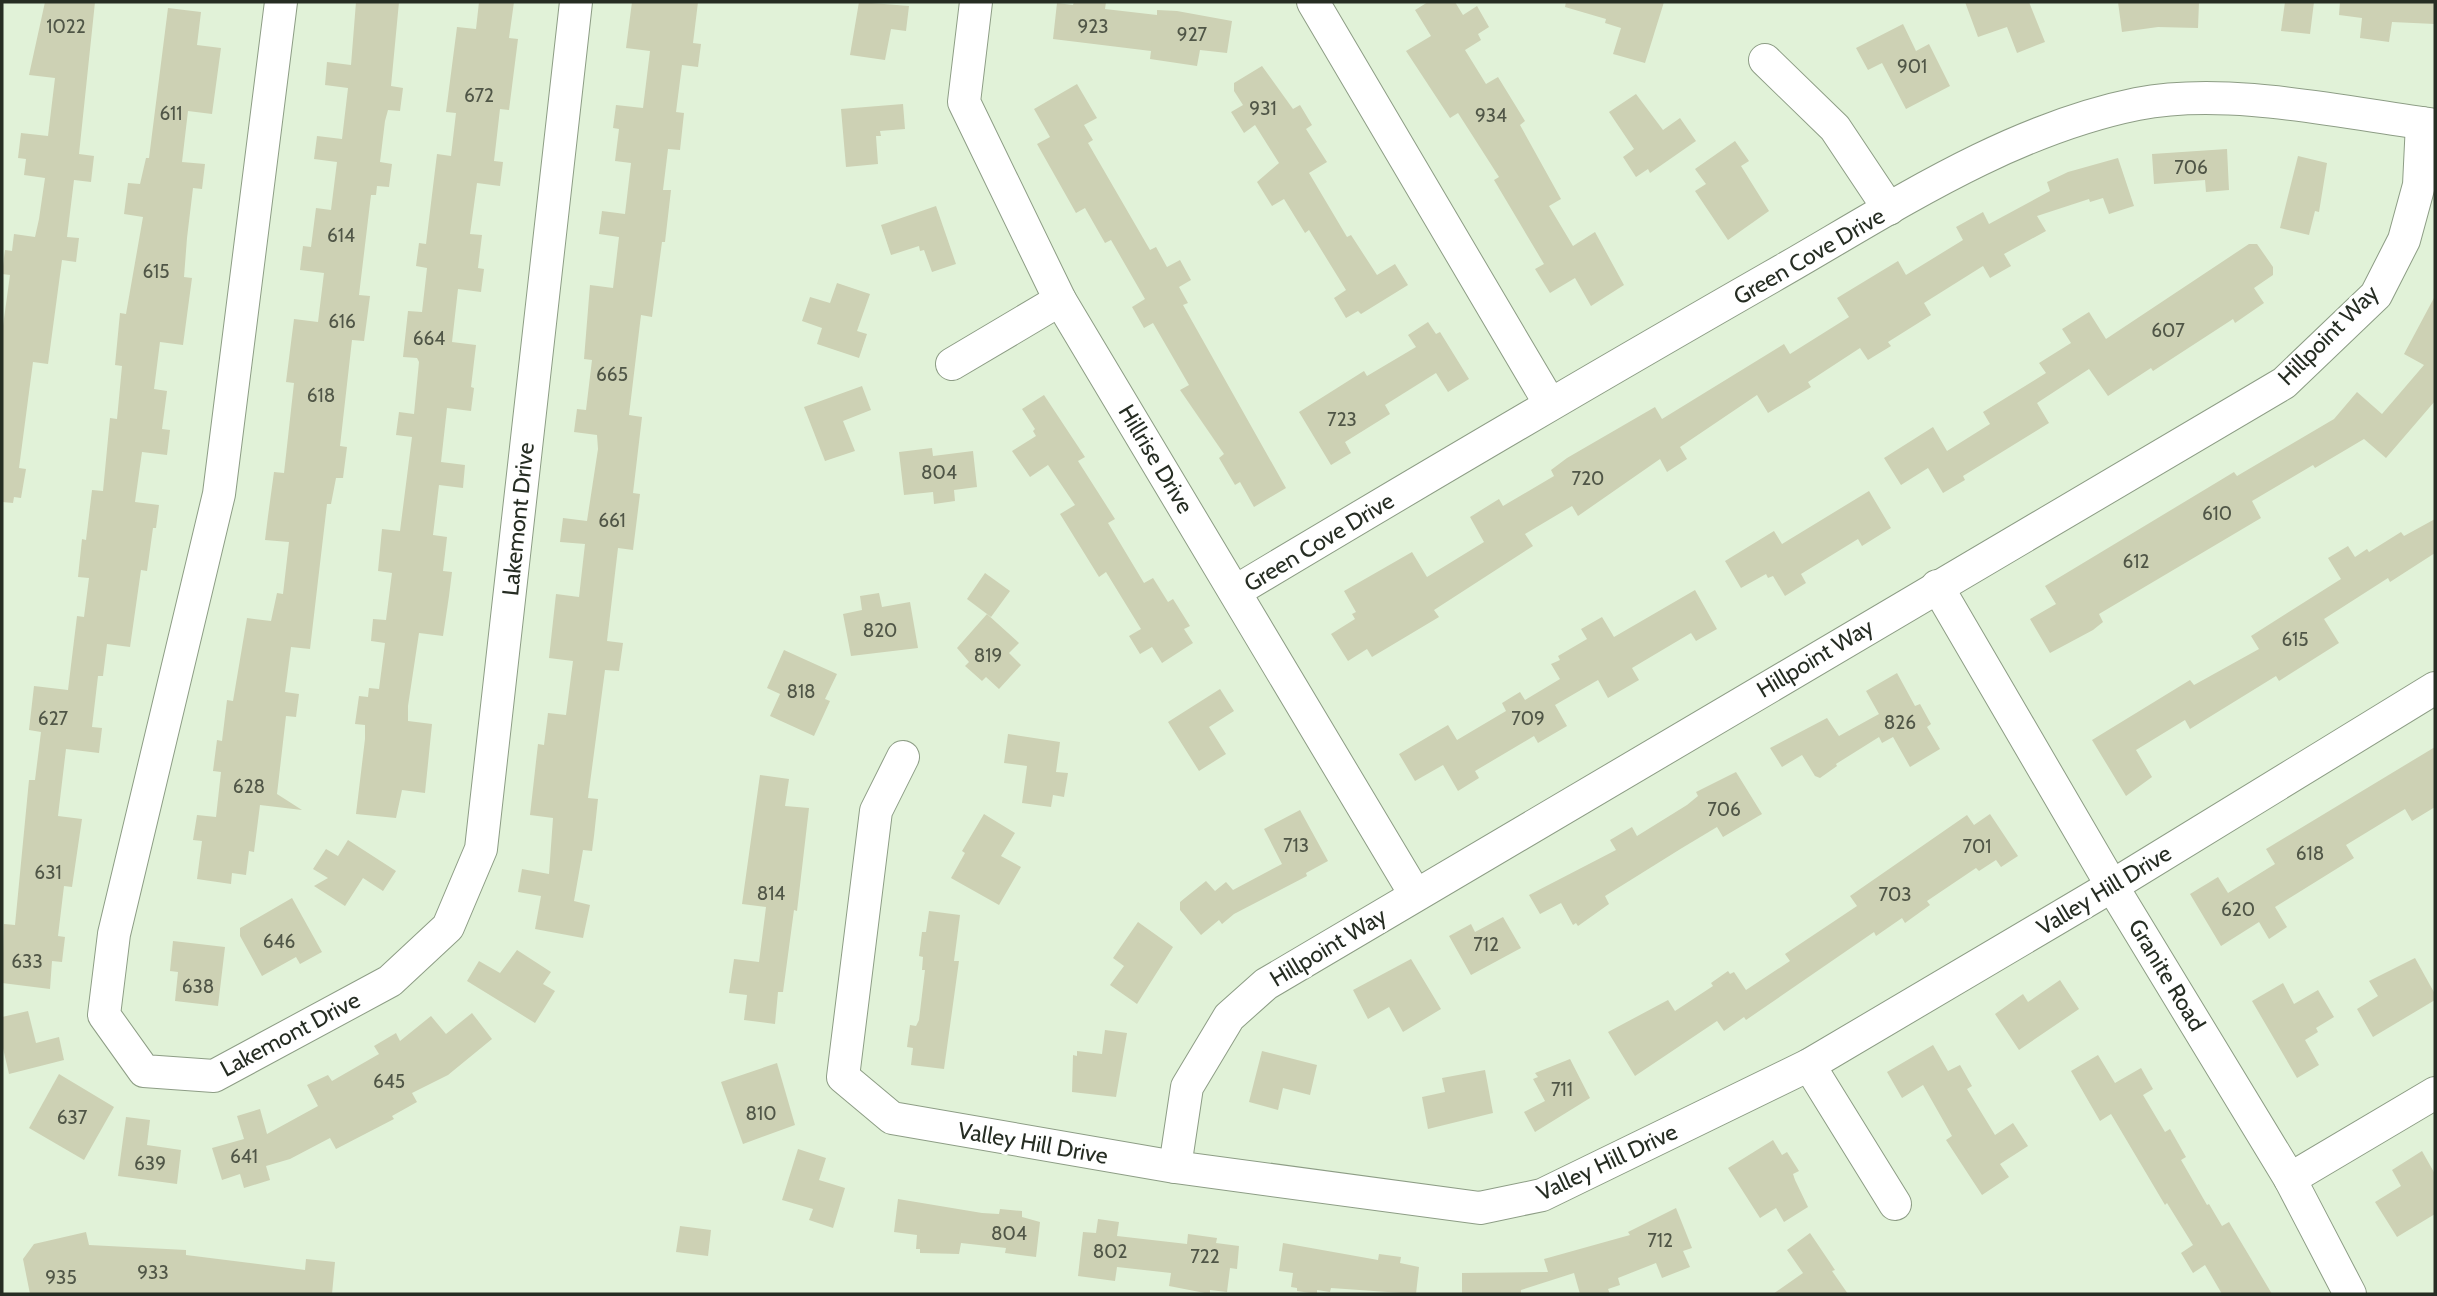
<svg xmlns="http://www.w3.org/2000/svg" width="2437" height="1296" font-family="Cabin,sans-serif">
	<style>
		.building { fill: #cdd1b4 }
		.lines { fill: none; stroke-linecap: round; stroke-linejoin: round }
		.street-casing { stroke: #8d9d85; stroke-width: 34 }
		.street { stroke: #fff; stroke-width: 32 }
		.labels { text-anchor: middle; stroke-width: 6; stroke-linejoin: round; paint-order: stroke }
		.number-label { font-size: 19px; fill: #505647 }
		.street-label { font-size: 23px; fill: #262d23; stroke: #fff }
	</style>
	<rect width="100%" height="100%" fill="#e1f2d8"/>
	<g class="building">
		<path d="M45 2H95L79 154 94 156 91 182 74 180 67 237 79 238 76 262 62 260 48 364 33 362 19 468 26 469 21 498 14 497 13 503 2 502V333L10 275 2 274 5 250 12 251 14 234 35 237 39 219 45 178 24 175 26 159 18 158 21 133 48 136 55 78 29 75Z"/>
		<path d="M356 2H399L391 86 403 88 400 111 388 110 385 121 380 162 392 164 389 187 377 186 376 195H371L359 295 370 296 364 341 352 340 340 446 347 447 343 478H336L331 504H327L310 649 291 647 285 692 299 694 296 717 286 716 277 794 302 810 260 805 254 852 249 851 246 875 232 873 231 884 197 879 202 841 193 840 197 815 216 817 221 772 213 771 217 740 222 741 227 700 233 701 247 618 271 621 277 593 283 594 289 542 265 540 268 516 274 472 284 473 294 383 286 382 294 319 318 322 324 273 300 270 303 246 311 247 316 208 331 210 337 162 314 159 317 136 342 139 348 88 325 85 327 62 351 65Z"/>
		<path d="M479 2H514L509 38 518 39 509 110 500 109 494 161 503 162 500 186 477 183 470 234 482 235 478 268 484 269 481 292 458 289 452 342 476 345 471 387 474 388 471 411 447 408 441 462 465 465 463 488 439 485 433 535 447 537 443 571 452 572 449 596 443 636 419 633 408 706V721L432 724 425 793 402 790 396 818 356 814 365 739V725L355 724 359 696 368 697 369 688 379 689 385 643 371 641 373 619 386 620 392 573 378 571 382 529 400 531 412 437 396 435 399 412 414 414 419 362 417 358 403 357 408 311 422 312 427 268 416 266 419 243 426 244 437 154 451 156 456 113 446 112 457 27 476 29Z"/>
		<path d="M632 2H698L693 43 701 44 698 67 682 65 676 112 684 113 680 150 668 149 663 190H671L665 242H662L652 317 641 315 629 415 642 417 633 493 640 494 633 550 618 548 607 641 623 643 619 671 605 670 588 798 598 799 594 836 592 851 583 850 574 901 590 905 583 938 535 929 541 896 518 892 522 869 549 874 553 818 530 815 538 744 544 745 548 713 566 715 573 661 549 658 556 594 579 597 585 544 560 542 563 518 587 521 598 449 597 435 574 432 577 409 586 410 592 360 584 359 590 285 613 288 619 237 599 234 602 211 625 214 631 163 615 161 619 129 613 128 616 105 643 108 650 51 626 48Z"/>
		<path d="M859 2 909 6 906 31 891 29 885 60 850 55Z"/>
		<path d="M1074 2H1106L1105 9 1157 15V10L1177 11 1232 21 1227 53 1200 50 1197 66 1150 59 1151 51 1053 39 1057 3 1073 5Z"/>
		<path d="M1428 2H1455L1463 15 1477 6 1489 27 1478 34 1481 40 1465 50 1486 84 1498 77 1525 121 1520 125 1561 199 1549 206 1573 246 1595 232 1624 285 1591 306 1575 278 1550 293 1535 269 1544 264 1494 180 1499 177 1458 113 1450 118 1406 51 1431 36 1415 10Z"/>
		<path d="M1566 2H1664L1645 63 1613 54 1621 28 1605 23 1606 19 1565 7Z"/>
		<path d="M1965 2H2029L2045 42 2017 53 2007 27 1978 37Z"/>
		<path d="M2118 2H2199L2198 28 2158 27 2122 32Z"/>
		<path d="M2285 2H2314L2310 34 2281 31Z"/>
		<path d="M2340 2H2435V24L2392 22 2389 42 2360 38 2362 18 2339 15Z"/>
		<path d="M168 8 201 12 197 45 221 48 212 114 188 111 182 162 205 164 202 189 193 188 187 238 184 277 192 278 183 345 160 342 154 389 167 391 162 429 170 430 167 455 142 452 135 502 159 505 156 528H153L147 571 141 570 130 647 107 644 103 676H98L92 727 102 728 99 753 66 749 58 816 82 819 72 887 64 886 58 936 65 937 62 962 52 961 50 989 2 983 4 924 15 925 29 780H35L41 732 29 730 34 686 68 690 77 616 84 617 89 578 78 577 82 539 86 540 92 490 103 491 110 418 117 419 122 366 115 365 120 313 126 314 143 217 124 214 128 183 140 184 146 158H149Z"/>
		<path d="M1903 24 1916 51 1929 44 1950 86 1906 109 1882 63 1868 70 1856 48Z"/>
		<path d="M1262 66 1293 109 1300 105 1312 125 1306 129 1327 162 1309 173 1347 237 1351 235 1377 275 1395 264 1408 285 1361 314 1358 311 1346 318 1334 298 1346 290 1309 230 1305 233 1284 199 1272 206 1257 182 1279 163 1255 125 1244 133 1231 112 1243 105 1234 91V83Z"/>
		<path d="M1077 84 1097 118 1084 125 1093 140 1088 143 1150 250 1156 247 1167 267 1180 260 1191 280 1179 287 1188 303 1183 305 1286 488 1254 507 1240 482 1235 485 1219 458 1224 454 1180 390 1189 385 1153 323 1144 328 1132 307 1145 299 1111 240 1105 243 1085 208 1076 213 1037 144 1050 137 1034 109Z"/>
		<path d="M1636 94 1663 130 1680 118 1696 141 1650 173 1648 169 1636 177 1623 157 1634 149 1609 112Z"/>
		<path d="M903 104 905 129 880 131 881 136H876L878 164 846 167 841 109Z"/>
		<path d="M1735 141 1749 161 1741 166 1769 211 1728 240 1695 191 1706 184 1695 169Z"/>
		<path d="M2227 149 2229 190 2206 192 2205 180 2154 184 2152 154Z"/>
		<path d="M2298 156 2327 163 2319 212 2315 211 2309 235 2280 228Z"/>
		<path d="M2118 158 2134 206 2109 214 2103 198 2090 202 2089 199 2037 216 2046 231 2004 254 2011 266 1990 278 1983 266 1924 303 1931 315 1888 342 1891 346 1868 360 1860 348 1808 382 1811 387 1768 413 1757 395 1680 447 1687 459 1667 472 1660 459 1578 516 1572 506 1525 534 1533 546 1434 610 1439 617 1372 657 1367 649 1348 661 1331 634 1355 619 1352 614 1356 612 1344 591 1412 552 1427 577 1484 542 1470 517 1499 499 1503 506 1554 476 1551 470 1567 458 1655 407 1662 419 1784 344 1790 354 1849 317 1837 298 1898 261 1906 275 1963 240 1956 227 1983 212 1989 224 2050 191 2047 182 2068 172Z"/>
		<path d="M936 206 956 264 932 272 924 250 920 251 919 246 891 255 881 225Z"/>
		<path d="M2249 244H2257L2273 267V275L2254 288 2264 303 2235 323 2233 319 2153 371 2151 368 2108 396 2089 369 2037 403 2049 423 1963 476 1965 480 1943 493 1928 468 1901 485 1884 458 1933 427 1947 451 1990 424 1983 412 2046 373 2039 363 2071 343 2062 329 2089 312 2106 339Z"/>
		<path d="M837 283 870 294 857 331 867 334 859 358 817 344 822 328 802 321 810 297 830 303Z"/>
		<path d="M2435 296V401L2386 458 2364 439 2315 468 2313 465 2252 501 2261 518 2099 614 2103 622 2093 630 2050 653 2030 619 2056 604 2045 586 2234 472 2237 476 2334 419 2357 392 2382 414 2424 365 2404 354Z"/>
		<path d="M1428 322 1436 334 1440 332 1469 379 1448 392 1436 373 1385 405 1390 414 1345 442 1351 453 1331 465 1299 412 1364 371 1367 376 1416 347 1408 335Z"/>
		<path d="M862 386 871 410 843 421 855 451 825 461 804 407Z"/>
		<path d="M1044 395 1085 457 1078 461 1115 519 1108 523 1144 583 1153 578 1168 602 1173 599 1190 626 1184 629 1193 643 1162 663 1152 647 1140 654 1129 636 1141 629 1106 572 1099 577 1060 514 1075 505 1048 465 1030 477 1012 451 1036 436 1033 431 1035 429 1022 409Z"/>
		<path d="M932 448 933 456 973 451 977 487 954 490 955 501 934 504 933 492 904 495 899 452Z"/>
		<path d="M1869 491 1891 528 1862 546 1858 539 1801 574 1806 583 1785 596 1773 576 1768 578 1766 574 1741 588 1725 561 1774 531 1782 544Z"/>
		<path d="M2435 519V553L2390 582 2388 578 2324 619 2339 643 2279 681 2276 676 2190 729 2185 720 2136 750 2152 777 2126 796 2092 740 2190 680 2194 685 2259 649 2251 636 2341 579 2328 558 2348 546 2355 557 2367 549 2369 552 2401 532 2404 536Z"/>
		<path d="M985 573 1010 591 991 617 967 599Z"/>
		<path d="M1695 590 1717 629 1696 641 1691 633 1632 668 1639 680 1608 698 1598 680 1555 705 1567 726 1538 743 1534 736 1475 771 1479 778 1458 791 1443 765 1415 781 1399 754 1448 725 1457 740 1506 711 1502 703 1520 692 1525 700 1560 679 1551 664 1560 660 1558 656 1587 639 1581 629 1602 617 1614 637Z"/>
		<path d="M879 593 882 607 910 602 918 648 851 656 843 614 862 610 860 596Z"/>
		<path d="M987 614 1019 643 1009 653 1021 665 999 689 986 677 982 681 965 666 969 662 957 648Z"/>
		<path d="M784 650 837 674 825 699 830 701 814 736 770 716 780 694 767 688Z"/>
		<path d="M1897 673 1915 706 1920 704 1931 724 1927 727 1940 749 1910 767 1893 737 1882 743 1879 737 1836 764 1837 766 1820 778 1815 776 1802 755 1782 767 1770 748 1827 718 1839 736 1879 714 1866 691Z"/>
		<path d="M1220 689 1234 711 1209 727 1226 754 1199 771 1168 722Z"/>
		<path d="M1008 734 1060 742 1056 772 1068 773 1064 797 1053 795 1051 807 1022 803 1027 766 1004 763Z"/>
		<path d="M2435 747V807L2412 821 2405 809 2346 845 2354 858 2275 907 2287 927 2269 939 2259 922 2221 946 2190 894 2218 877 2228 893 2275 864 2266 849Z"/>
		<path d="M1736 772 1762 814 1723 837 1717 827 1682 848 1605 896 1609 904 1578 926 1576 923 1573 925 1561 903 1540 914 1529 895 1616 850 1610 840 1632 827 1637 836 1687 805 1698 796 1696 792Z"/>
		<path d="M760 775 789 779 785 806 809 808 797 911 794 910 783 992H778L775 1024 744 1020 747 995 729 993 734 959 759 962 766 907 742 904Z"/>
		<path d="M1300 810 1328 861 1306 873 1307 876 1234 914 1222 924 1219 920 1201 935 1180 910V902L1206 881 1215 891 1226 882 1233 890 1282 864 1264 829Z"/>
		<path d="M984 814 1015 833 1001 856 1021 867 999 905 951 878 965 853 962 851Z"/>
		<path d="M1990 814 2018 856 2001 867 1996 860 1979 871 1976 868 1927 901 1930 905 1905 923 1902 918 1876 936 1874 932 1746 1020 1744 1017 1724 1031 1717 1021 1635 1076 1608 1032 1668 1000 1675 1011 1713 986 1711 983 1728 971 1730 974 1734 972 1746 990 1790 961 1785 954 1857 906 1850 896 1967 815 1974 825Z"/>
		<path d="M348 840 396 871 383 891 363 878 345 906 314 886 328 878 313 869 326 849 338 856Z"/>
		<path d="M292 898 322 952 300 964 296 957 262 976 240 936V928Z"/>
		<path d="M929 911 960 915 954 961H959L944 1069 911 1065 913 1048 907 1047 910 1025 916 1026 919 1020 925 970H922L923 957 919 956 922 932H926Z"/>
		<path d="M1503 917 1521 948 1471 975 1449 936 1471 924 1475 932Z"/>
		<path d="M1138 922 1173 947 1137 1004 1110 985 1124 966 1113 958Z"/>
		<path d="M173 941 225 947 218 1006 175 1001 178 972 170 971Z"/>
		<path d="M517 950 551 972 543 984 555 991 535 1023 467 981 479 961 500 973Z"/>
		<path d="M2415 958 2435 994V1000L2373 1037 2357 1009 2378 996 2369 981Z"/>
		<path d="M1411 959 1441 1009 1403 1032 1389 1007 1368 1019 1353 990Z"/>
		<path d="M2060 980 2079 1009 2019 1050 1995 1014 2023 994 2028 1002Z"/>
		<path d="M2283 983 2294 1004 2318 990 2334 1017 2316 1028 2318 1032 2305 1040 2319 1065 2297 1078 2252 1001Z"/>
		<path d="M28 1011 36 1043 59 1037 64 1060 9 1074 2 1044V1017Z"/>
		<path d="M472 1013 492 1039 448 1075 412 1093 417 1102 392 1116 394 1119 336 1149 330 1138 290 1159 266 1166 270 1180 244 1188 240 1174 222 1180 212 1148 244 1139 237 1116 260 1109 267 1134 318 1106 307 1085 328 1075 332 1081 379 1054 374 1046 396 1033 400 1041 431 1016 446 1034Z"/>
		<path d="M1105 1030 1127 1033 1116 1097 1072 1092 1073 1055 1077 1056V1051L1102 1054Z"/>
		<path d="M1933 1045 1948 1071 1960 1065 1972 1086 1967 1089 1995 1135 2013 1123 2028 1146 2000 1164 2009 1177 1982 1195 1946 1140 1952 1136 1923 1085 1902 1098 1887 1072Z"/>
		<path d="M1262 1051 1317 1065 1310 1095 1283 1088 1278 1110 1249 1102Z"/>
		<path d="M2098 1055 2115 1083 2141 1068 2153 1089 2143 1095 2165 1132 2170 1129 2186 1157 2181 1160 2207 1205 2209 1204 2222 1226 2229 1222 2272 1294H2222L2205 1265 2193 1273 2181 1253 2193 1245 2167 1203 2165 1205 2111 1114 2100 1121 2071 1071Z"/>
		<path d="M1570 1059 1590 1098 1535 1132 1524 1112 1545 1101 1533 1079 1538 1077 1535 1073Z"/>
		<path d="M777 1063 795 1125 743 1144 721 1082Z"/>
		<path d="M1485 1070 1493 1113 1428 1129 1422 1097 1445 1092 1442 1078Z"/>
		<path d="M59 1074 114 1107 84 1160 29 1128Z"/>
		<path d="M126 1117 150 1120 147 1145 181 1150 177 1184 118 1176Z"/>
		<path d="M1773 1140 1782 1155 1787 1152 1799 1171 1793 1174 1795 1180 1808 1207 1784 1222 1776 1208 1760 1218 1728 1168Z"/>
		<path d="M798 1149 826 1158 819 1180 845 1188 833 1228 809 1220 813 1209 782 1200Z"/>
		<path d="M2422 1151 2435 1174V1214L2397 1237 2375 1202 2401 1186 2392 1170Z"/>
		<path d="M898 1199 982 1213 999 1214 1000 1209 1022 1211V1217L1040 1222 1036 1257 1005 1253 1006 1248 961 1243 959 1254 920 1253V1249H916L917 1235 894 1232Z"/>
		<path d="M1676 1208 1692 1248 1683 1251 1690 1267 1662 1278 1656 1263 1618 1278 1620 1285 1608 1289 1610 1294H1580L1574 1273 1521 1290V1294H1462V1273L1548 1272 1544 1259 1630 1235 1628 1232Z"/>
		<path d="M1098 1219 1119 1222 1117 1236 1187 1244 1188 1234 1217 1238 1216 1243 1239 1246 1237 1269 1230 1268 1227 1292 1210 1290V1294L1169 1286 1171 1273 1117 1267 1115 1281 1078 1276 1083 1232 1096 1233Z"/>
		<path d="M680 1226 711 1230 708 1256 676 1252Z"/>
		<path d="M86 1232 89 1245 186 1250V1255L305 1270 306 1259 335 1262 332 1294H30L23 1259 34 1244Z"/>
		<path d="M1810 1233 1835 1270 1832 1271 1848 1294H1773L1803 1273 1787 1250Z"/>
		<path d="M1283 1243 1378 1260 1379 1254 1401 1257 1400 1263 1419 1267 1416 1294 1331 1288 1330 1292 1317 1290V1294L1297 1291V1288L1291 1287 1293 1273 1279 1271Z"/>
	</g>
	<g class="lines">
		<defs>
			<g id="street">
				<path d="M281 2 219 494 114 934 104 1015 144 1071 214 1076 390 981 448 927 481 849 576 2"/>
				<path d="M976 2 964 102 1060 300 1415 894"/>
				<path d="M1313 2 1550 404"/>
				<path d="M1765 60 1835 128 1889 209"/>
				<path d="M952 364 1060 300"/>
				<path d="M1937 586 2112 886 2290 1179 2350 1294"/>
				<path d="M1236 591C1413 485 1591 380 1771 277 1887 211 2004 131 2137 104 2228 86 2344 113 2435 125"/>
				<path d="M903 757 876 811 843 1077 892 1118 1175 1167 1480 1208 1542 1195 1809 1065 2112 886 2435 688"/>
				<path d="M1809 1065 1895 1204"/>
				<path d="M1175 1167 1187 1087 1229 1017 1266 984 2284 383 2376 295 2404 240 2419 185 2422 123"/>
				<path d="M2290 1179 2435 1093"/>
			</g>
		</defs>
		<use href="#street" class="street-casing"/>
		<use href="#street" class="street"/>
	</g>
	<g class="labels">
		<g class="number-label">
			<text x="66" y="33">1022</text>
			<text x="1093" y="33">923</text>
			<text x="1192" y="41">927</text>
			<text x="1912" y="73">901</text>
			<text x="479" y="102">672</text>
			<text x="1263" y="115">931</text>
			<text x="171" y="120">611</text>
			<text x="1491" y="122">934</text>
			<text x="2191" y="174">706</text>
			<text x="341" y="242">614</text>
			<text x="156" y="278">615</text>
			<text x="342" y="328">616</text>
			<text x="2168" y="337">607</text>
			<text x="429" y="345">664</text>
			<text x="612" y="381">665</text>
			<text x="321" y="402">618</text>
			<text x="1342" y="426">723</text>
			<text x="939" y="479">804</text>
			<text x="1588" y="485">720</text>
			<text x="2217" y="520">610</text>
			<text x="612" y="527">661</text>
			<text x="2136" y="568">612</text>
			<text x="880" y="637">820</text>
			<text x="2295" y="646">615</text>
			<text x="988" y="662">819</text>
			<text x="801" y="698">818</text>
			<text x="53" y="725">627</text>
			<text x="1528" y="725">709</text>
			<text x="1900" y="729">826</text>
			<text x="249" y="793">628</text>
			<text x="1724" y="816">706</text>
			<text x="1296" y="852">713</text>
			<text x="1977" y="853">701</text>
			<text x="2310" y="860">618</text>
			<text x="48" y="879">631</text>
			<text x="771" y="900">814</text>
			<text x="1895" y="901">703</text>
			<text x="2238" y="916">620</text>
			<text x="279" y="948">646</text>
			<text x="1486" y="951">712</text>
			<text x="27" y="968">633</text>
			<text x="198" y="993">638</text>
			<text x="389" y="1088">645</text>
			<text x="1562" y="1096">711</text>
			<text x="761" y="1120">810</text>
			<text x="72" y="1124">637</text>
			<text x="244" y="1163">641</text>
			<text x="150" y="1170">639</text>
			<text x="1009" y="1240">804</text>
			<text x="1660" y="1247">712</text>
			<text x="1110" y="1258">802</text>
			<text x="1205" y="1263">722</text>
			<text x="153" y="1279">933</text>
			<text x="61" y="1284">935</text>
		</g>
		<g class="street-label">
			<text transform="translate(1809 256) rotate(-30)" y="8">Green Cove Drive</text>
			<text transform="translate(2328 335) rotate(-45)" y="8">Hillpoint Way</text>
			<text transform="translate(1156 459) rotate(59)" y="8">Hillrise Drive</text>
			<text transform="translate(518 519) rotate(-84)" y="8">Lakemont Drive</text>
			<text transform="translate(1319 542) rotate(-31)" y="8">Green Cove Drive</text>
			<text transform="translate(1815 658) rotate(-31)" y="8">Hillpoint Way</text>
			<text transform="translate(2104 890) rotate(-31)" y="8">Valley Hill Drive</text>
			<text transform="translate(1328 947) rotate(-31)" y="8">Hillpoint Way</text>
			<text transform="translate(2167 975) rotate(59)" y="8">Granite Road</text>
			<text transform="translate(290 1034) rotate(-28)" y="8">Lakemont Drive</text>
			<text transform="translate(1033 1143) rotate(10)" y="8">Valley Hill Drive</text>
			<text transform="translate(1607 1162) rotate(-25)" y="8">Valley Hill Drive</text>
		</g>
	</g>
	<rect width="2437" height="1296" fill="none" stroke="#262d23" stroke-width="7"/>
</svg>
